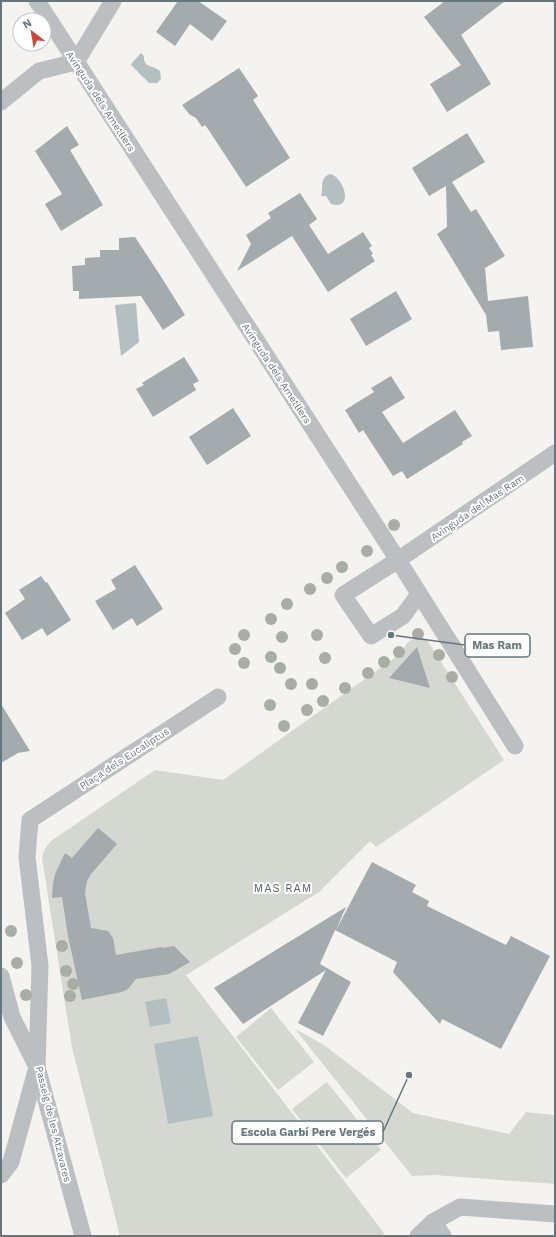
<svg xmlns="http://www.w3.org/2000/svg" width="556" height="1237" font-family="'Work Sans',sans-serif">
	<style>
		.green { fill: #d4d8d0 }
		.water { fill: #b3bfc1 }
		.building { fill: #a3abae }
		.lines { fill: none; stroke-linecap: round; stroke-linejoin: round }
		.street { stroke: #bbbfc1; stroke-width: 17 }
		.tree { fill: #a8aea3 }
		.labels { text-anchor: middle; stroke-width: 4; stroke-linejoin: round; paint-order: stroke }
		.street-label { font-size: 10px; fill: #66767d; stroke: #fff }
		.neighbourhood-label { font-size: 11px; letter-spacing: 1px; fill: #535e63; stroke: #fff }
		.leader { fill: none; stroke: #66767d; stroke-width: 1.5 }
		.callout-dot { fill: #66767d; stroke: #fff; stroke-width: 1.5 }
		.callout { fill: #fff; stroke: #66767d; stroke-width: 1.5 }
		.callout-label { font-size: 11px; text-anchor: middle; font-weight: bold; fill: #66767d }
	</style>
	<rect width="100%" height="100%" fill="#f4f3f0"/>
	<g class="green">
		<path d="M418 636 427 640 504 760 376 847 370 841 319 892 186 975 384 1233 382 1236H120L72 1048 42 858 44 850 51 841 155 770 223 780 400 654 408 642Z"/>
		<path d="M271 1008 314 1062 278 1090 236 1037Z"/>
		<path d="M295 1029 324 1045 413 1113 509 1134 526 1112 555 1115V1184L435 1175 412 1176Z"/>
		<path d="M327 1082 381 1150 346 1178 292 1109Z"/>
	</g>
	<g class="water">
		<path d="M141 53 144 56C143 68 153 65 160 71L161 79 157 83H149L131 65 132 63Z"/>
		<path d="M330 174C344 177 355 211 331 204L326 196H321C324 187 319 178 330 174Z"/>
		<path d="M136 303 139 342 121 356 115 305Z"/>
		<path d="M166 998 171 1023 150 1027 145 1002Z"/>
		<path d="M198 1036 213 1116 168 1124 154 1044Z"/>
	</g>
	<g class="building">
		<path d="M178 1H198L227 21 212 41 190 24 175 46 156 32Z"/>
		<path d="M445 1H505L461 35 491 84 447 112 430 84 461 65 424 17Z"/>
		<path d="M239 68 258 96 253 100 290 158 246 187 208 129 205 125 202 127 196 118 189 114 182 105Z"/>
		<path d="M67 126 79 145 70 150 103 205 61 231 45 204 62 194 35 151Z"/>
		<path d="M467 133 485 162 452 182 471 212 476 209 505 256 485 268 488 301 528 296 533 347 501 350 499 331 488 332 486 315 437 234 447 227 446 186 429 196 412 168Z"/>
		<path d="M300 193 317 219 309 225 328 254 363 232 372 246 369 248 373 254 371 255 375 261 328 292 292 236 237 271 251 244 246 235 271 218 268 213Z"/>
		<path d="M135 237 160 275 185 315 163 330 141 296 79 299V291H73L72 266 85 265V258L100 257V250H119V238Z"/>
		<path d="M396 291 412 319 366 346 350 319Z"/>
		<path d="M184 357 199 381 193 384 196 390 153 417 136 389 144 385 142 383Z"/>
		<path d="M391 376 405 398 382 412 403 443 455 410 472 436 462 442 463 444 407 479 402 471 393 476 363 430 359 433 345 410 374 392 371 388Z"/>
		<path d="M233 408 251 436 207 465 189 437Z"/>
		<path d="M135 565 163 609 137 626 132 618 113 630 95 601 116 589 111 580Z"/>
		<path d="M41 576 46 583 47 582 71 620 47 636 42 628 22 640 5 613 25 599 19 590Z"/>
		<path d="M417 647 423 666 430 688 389 678Z"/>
		<path d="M1 704 30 751 18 753 1 763Z"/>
		<path d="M98 828 117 844 91 874 87 881 85 893 91 928 108 931 113 938 116 955 161 947 162 948 174 946 190 962 169 974 136 979 128 989 122 992 82 1000 68 936 62 897 52 898 53 883 55 874 65 853 72 858Z"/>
		<path d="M372 862 416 885 412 892 429 901 427 906 506 945 511 936 550 956 501 1049 442 1019 440 1024 393 972 397 962 335 930 320 964 351 982 323 1036 298 1023 326 970 243 1024 214 988 346 907 336 930Z"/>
	</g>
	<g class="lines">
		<g class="street">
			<path d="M37 1 398 560 515 746"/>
			<path d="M1 102 39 71 76 62 113 1"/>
			<path d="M419 594 403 616 371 636 343 595 398 560 555 453"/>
			<path d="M1 976 12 1017 36 1065"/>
			<path d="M1 1175 11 1162 37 1067"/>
			<path d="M433 1222 443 1236"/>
			<path d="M83 1236 37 1067 40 966 27 857 30 820 218 697"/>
			<path d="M418 1236 433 1222 460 1207 555 1214"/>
		</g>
	</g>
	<g class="tree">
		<circle cx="394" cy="525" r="6"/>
		<circle cx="367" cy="551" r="6"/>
		<circle cx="342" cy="567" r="6"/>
		<circle cx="327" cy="578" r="6"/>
		<circle cx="310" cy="589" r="6"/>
		<circle cx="287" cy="604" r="6"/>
		<circle cx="271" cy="619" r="6"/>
		<circle cx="418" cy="634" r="6"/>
		<circle cx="244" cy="635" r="6"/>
		<circle cx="317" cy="635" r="6"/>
		<circle cx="282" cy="637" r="6"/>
		<circle cx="235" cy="649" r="6"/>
		<circle cx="399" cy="652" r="6"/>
		<circle cx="439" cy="655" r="6"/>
		<circle cx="271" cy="657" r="6"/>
		<circle cx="325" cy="658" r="6"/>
		<circle cx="384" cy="662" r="6"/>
		<circle cx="244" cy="663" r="6"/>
		<circle cx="280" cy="668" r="6"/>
		<circle cx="368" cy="673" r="6"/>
		<circle cx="452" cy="677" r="6"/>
		<circle cx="291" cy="684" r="6"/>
		<circle cx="312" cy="684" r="6"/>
		<circle cx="345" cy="688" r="6"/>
		<circle cx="323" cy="701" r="6"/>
		<circle cx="270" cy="705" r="6"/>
		<circle cx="307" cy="710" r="6"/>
		<circle cx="284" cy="726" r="6"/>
		<circle cx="11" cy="931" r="6"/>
		<circle cx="62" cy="946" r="6"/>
		<circle cx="17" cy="963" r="6"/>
		<circle cx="66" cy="971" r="6"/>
		<circle cx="73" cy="984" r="6"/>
		<circle cx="26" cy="995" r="6"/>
		<circle cx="70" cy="996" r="6"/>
	</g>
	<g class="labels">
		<g class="street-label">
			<text transform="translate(101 101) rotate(57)" y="4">Avinguda dels Ametllers</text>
			<text transform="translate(277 373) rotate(57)" y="4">Avinguda dels Ametllers</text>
			<text transform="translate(477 507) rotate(-34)" y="4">Avinguda del Mas Ram</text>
			<text transform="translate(124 758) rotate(-33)" y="4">Plaça dels Eucaliptus</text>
			<text transform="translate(54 1124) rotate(76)" y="4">Passeig de les Atzavares</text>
		</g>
		<g class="neighbourhood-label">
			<text x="283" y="892">MAS RAM</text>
		</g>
	</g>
	<path class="leader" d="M391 635L465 645M409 1075L383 1132"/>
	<g class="callout-dot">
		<circle cx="391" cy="635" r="4"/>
		<circle cx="409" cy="1075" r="4"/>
	</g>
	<g class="callout">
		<rect x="465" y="634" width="65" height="23" rx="4"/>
		<rect x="232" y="1121" width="151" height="23" rx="4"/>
	</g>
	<g class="callout-label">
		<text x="497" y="649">Mas Ram</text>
		<text x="308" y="1136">Escola Garbí Pere Vergés</text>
	</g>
	<rect width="556" height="1237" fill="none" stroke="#66767d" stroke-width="4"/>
	<g transform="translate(32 32) rotate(329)"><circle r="19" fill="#ffffff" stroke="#c2c8cb"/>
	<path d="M0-3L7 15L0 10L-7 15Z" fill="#cb4b39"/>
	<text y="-6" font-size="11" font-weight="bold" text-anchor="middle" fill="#66767d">N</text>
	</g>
</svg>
